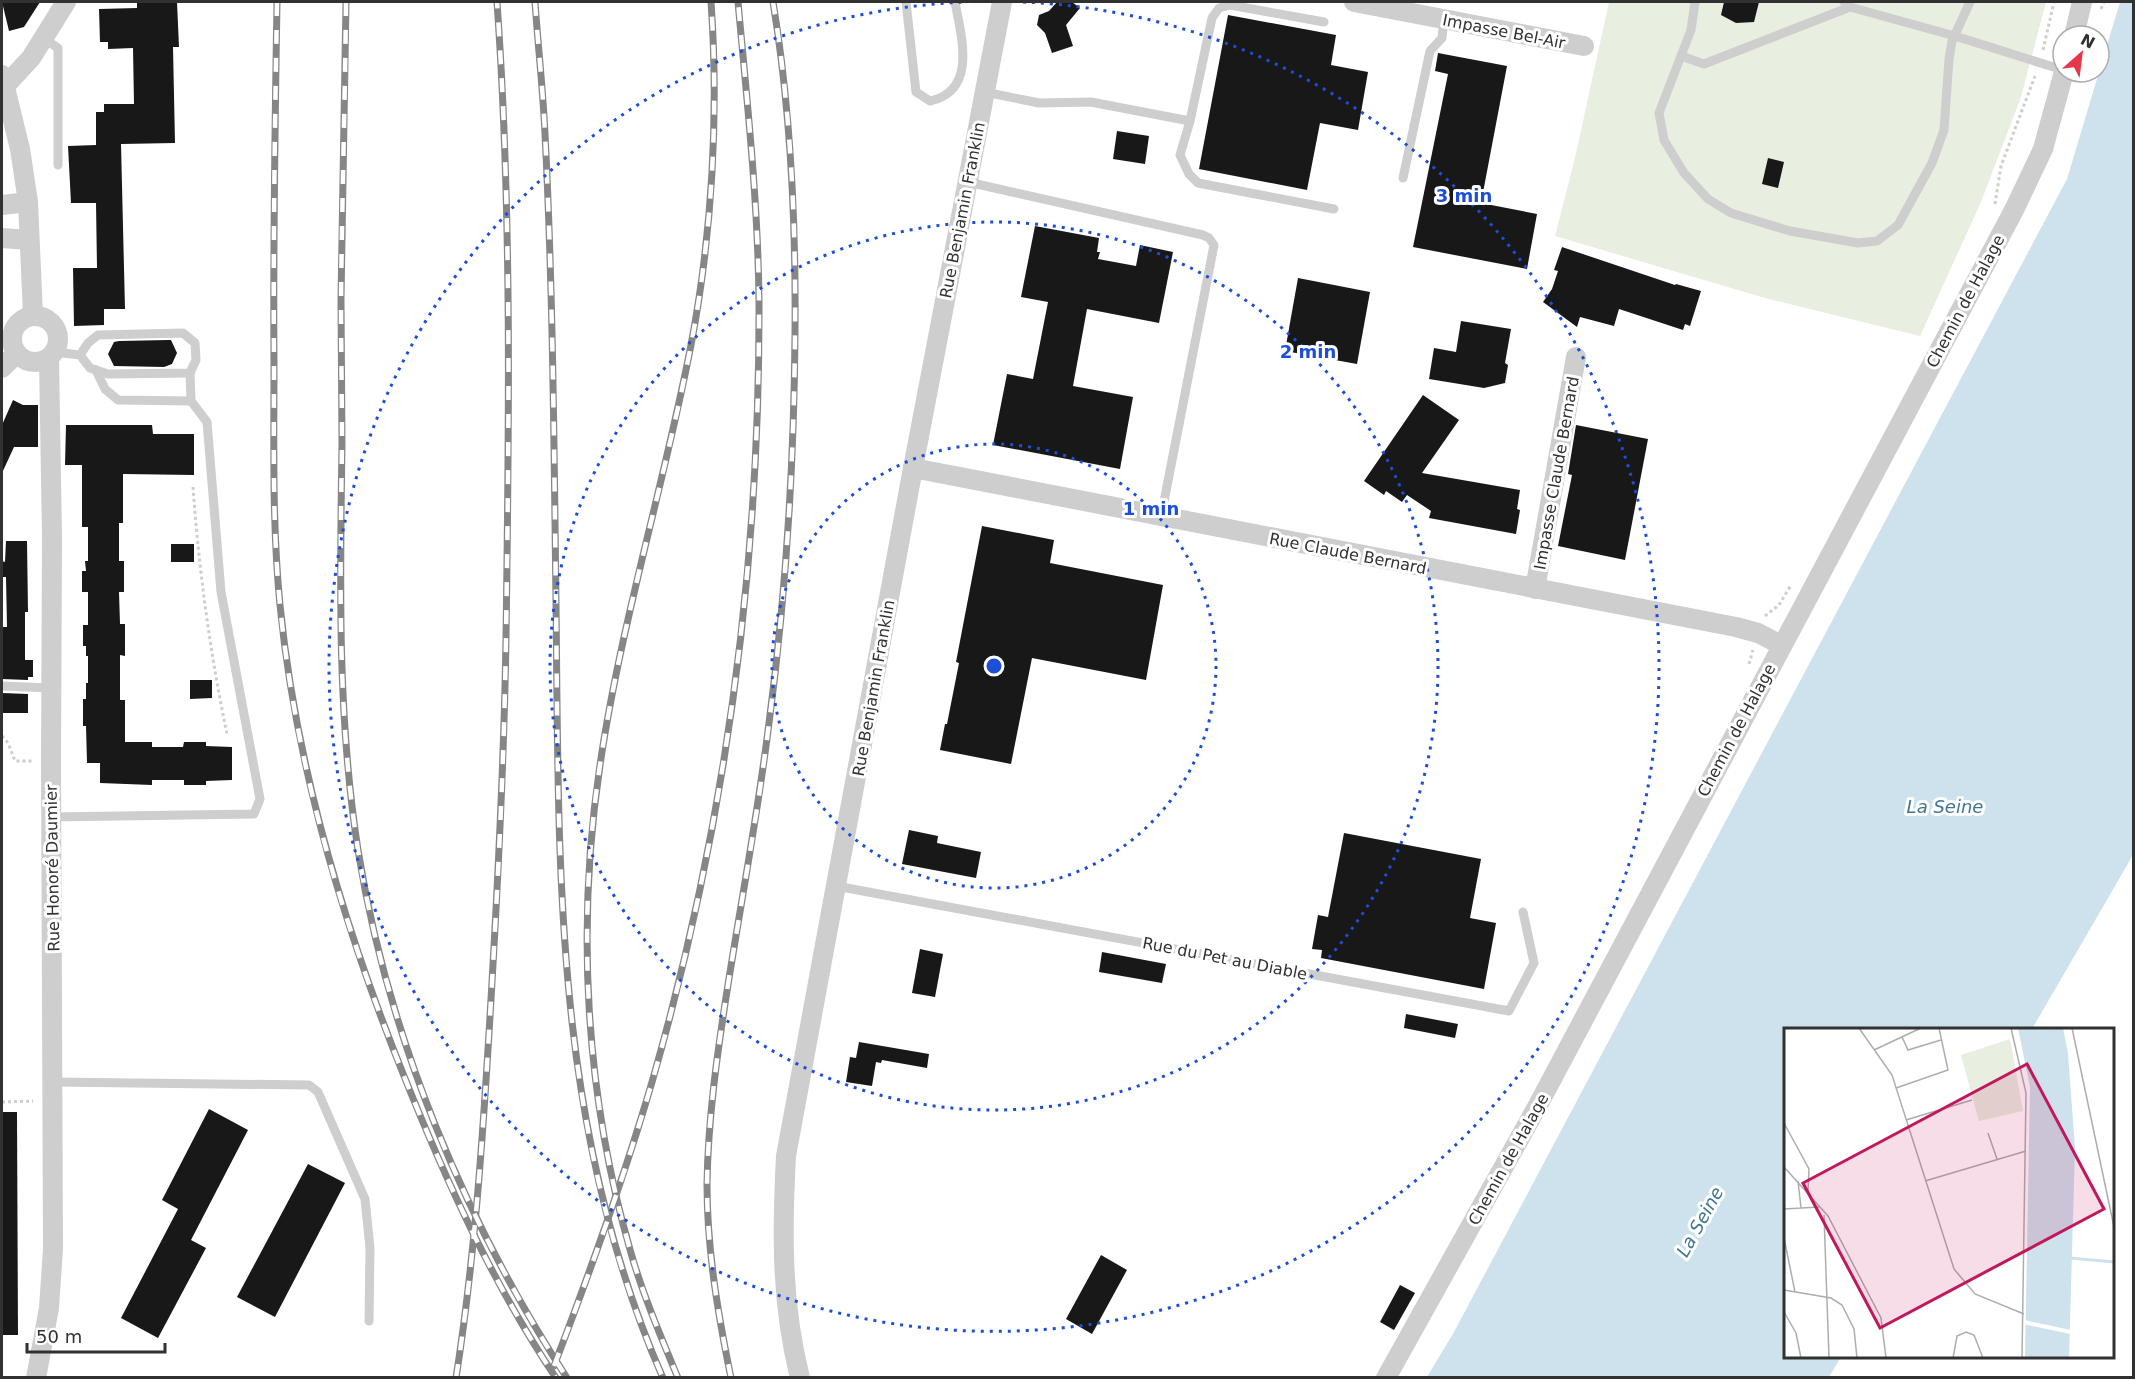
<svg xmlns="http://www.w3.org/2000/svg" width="2135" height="1379" font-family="'DejaVu Sans',sans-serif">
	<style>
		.green { fill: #e8eee0 }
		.water { fill: #cde2ed }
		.building { fill: #181818 }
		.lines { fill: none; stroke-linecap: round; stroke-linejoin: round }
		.path { stroke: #cecece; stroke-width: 3; stroke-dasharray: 3 3; stroke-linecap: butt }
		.lane { stroke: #cecece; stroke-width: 9 }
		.street { stroke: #cecece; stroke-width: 20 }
		.rail-casing { stroke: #868686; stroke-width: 7 }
		.rail { stroke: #fff; stroke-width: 4.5; stroke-dasharray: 14; stroke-linecap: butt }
		.ring { fill: none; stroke: #1d4ed8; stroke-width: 3; stroke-dasharray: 3 6 }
		.labels { text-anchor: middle; stroke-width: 6; stroke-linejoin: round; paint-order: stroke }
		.street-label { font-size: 16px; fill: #313131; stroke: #fff }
		.water-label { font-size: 18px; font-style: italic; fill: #3f7694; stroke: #fff }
		.inset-river { fill: none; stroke: #cde2ed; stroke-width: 3 }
		.inset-road { fill: none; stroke: #adadad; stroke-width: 1.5 }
		.view { fill: #c2185b; fill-opacity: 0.15; stroke: #c2185b; stroke-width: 3 }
		.inset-edge { fill: none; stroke: #313131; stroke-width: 3 }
		.centre { fill: #1d4ed8; stroke: #fff; stroke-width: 3 }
		.ring-label { font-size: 18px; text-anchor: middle; font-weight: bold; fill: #1d4ed8; stroke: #fff; stroke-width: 6; stroke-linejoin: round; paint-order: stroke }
	</style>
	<rect width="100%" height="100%" fill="#fff"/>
	<path class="green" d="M1609 2H2046L2021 97 1981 202 1920 336 1765 298 1555 236 1575 158Z"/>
	<path class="water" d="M2120 2H2134L2133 855 2032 1029 1786 1030V1356L1841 1357 1829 1377H1427L1454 1332 2067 179Z"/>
	<g class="building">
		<path d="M2 2H40L24 27 9 31Z"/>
		<path d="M137 2H177L179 47H173L175 143 121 144 125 309H104V325L74 326 73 268H97L96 203H71L68 146 96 145V112H104V104H134L133 48 108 49V42H100L99 9 137 8Z"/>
		<path d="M1057 2H1072L1080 8 1066 25 1073 46 1052 53 1045 33 1037 25 1039 15 1049 11Z"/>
		<path d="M1724 2H1759L1754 22 1736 23 1721 15Z"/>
		<path d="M1228 15 1336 35 1331 65 1368 72 1358 130 1320 123 1307 190 1199 169Z"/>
		<path d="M1438 53 1507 66 1481 203 1537 214 1527 269 1413 247 1448 74 1435 71Z"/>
		<path d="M1117 131 1149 136 1145 164 1113 159Z"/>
		<path d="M1768 158 1784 162 1778 188 1762 184Z"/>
		<path d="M1035 226 1099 238 1097 252H1100L1098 259 1136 266 1140 245 1173 252 1159 323 1087 309 1073 386 1133 397 1120 469 993 445 1007 374 1033 379 1048 302 1021 297Z"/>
		<path d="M1562 247 1675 285 1676 284 1701 291 1690 326 1685 324 1683 330 1619 309 1614 326 1580 317 1577 327 1543 302 1552 289 1558 271 1554 270Z"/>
		<path d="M1298 278 1370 292 1357 364 1285 351Z"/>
		<path d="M1461 321 1511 329 1505 363 1508 365 1505 383 1484 388 1429 379 1434 348 1456 352Z"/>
		<path d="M168 340H171L177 353 172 364 164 367 114 366 108 354 114 342 119 341Z"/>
		<path d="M1423 395 1459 420 1422 473 1520 490 1517 509 1520 510 1516 534 1429 518 1431 511 1407 495 1402 502 1386 491 1384 495 1364 481Z"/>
		<path d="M13 400 23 405H38V447H14L2 473V425Z"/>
		<path d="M66 425H152L153 434H194V475L123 474V523H119V561H124V592H119L120 624H125V656L120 655V700H125V742H152V747H183L184 742H206V746L232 747V780L206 781V785H184V780H152V785L100 783V763H87L86 726H83V699H86V683H88V656H86V646H83V625H88V592H82V571H86L85 561H88V527H82V465H65Z"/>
		<path d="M1576 425 1648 439 1625 560 1558 546 1572 475 1568 474Z"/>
		<path d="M982 526 1054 540 1050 563 1163 585 1146 680 1032 658 1011 764 940 750 945 724H947L959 663 956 662Z"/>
		<path d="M6 541H27L28 612H25V660H33V677H28V680L2 679V627H7L6 577H2V561L5 562Z"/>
		<rect x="171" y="544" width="23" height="18"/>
		<path d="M190 680H212V698L190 699Z"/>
		<path d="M2 693 28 694V713H2Z"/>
		<path d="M909 830 938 836 937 843 981 852 976 878 902 864Z"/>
		<path d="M1344 833 1481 859 1470 918 1496 923 1484 989 1321 958 1322 950 1312 949 1318 915 1328 917Z"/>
		<path d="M920 949 943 954 935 997 912 993Z"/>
		<path d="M1102 952 1166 964 1162 983 1099 972Z"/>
		<path d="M1406 1014 1458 1024 1455 1038 1404 1028Z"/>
		<path d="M859 1042 929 1054 927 1068 882 1060 881 1063 876 1062 872 1086 846 1082 850 1057 856 1058Z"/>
		<path d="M209 1109 248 1130 191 1240 206 1248 158 1338 121 1318 178 1209 162 1200Z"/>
		<path d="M2 1112H17L18 1335H2Z"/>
		<path d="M308 1164 345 1183 275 1317 237 1297Z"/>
		<path d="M1101 1255 1127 1270 1092 1334 1066 1319Z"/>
		<path d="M1400 1285 1415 1293 1394 1330 1380 1322Z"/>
	</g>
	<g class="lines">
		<g class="path">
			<path d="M2101 9 2104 2"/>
			<path d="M2043 50 2054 2"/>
			<path d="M1995 204 2001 166 2035 76"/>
			<path d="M193 487C199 570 210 653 227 734"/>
			<path d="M1765 616 1779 605 1791 585"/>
			<path d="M1749 664 1753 650"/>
			<path d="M2 736 8 743 15 761H33"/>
			<path d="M2 1102 33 1101"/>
		</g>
		<g class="lane">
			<path d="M906 2 916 92 930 101C978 91 961 35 955 2"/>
			<path d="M1695 2 1691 30 1659 113 1664 140 1684 173 1708 199 1731 213 1790 231 1858 243 1877 241 1898 225 1932 163 1944 130 1949 59 1952 41 1970 2"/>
			<path d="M1850 7 1955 36 2063 70"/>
			<path d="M43 38 58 48V165"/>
			<path d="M1681 56 1704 64 1850 7 1844 2"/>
			<path d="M985 92 1039 103 1091 102 1190 121 1212 18 1219 8 1230 5 1324 22"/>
			<path d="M1190 121 1180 155 1189 174 1198 183 1334 209"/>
			<path d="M1403 178 1430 51 1442 38 1444 19"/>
			<path d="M968 182 1203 235 1209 238 1214 245 1161 517"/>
			<path d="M54 352 80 355 90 368 108 374 190 373 196 360 195 343 183 333 98 335 88 343 80 355"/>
			<path d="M96 370 105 389 118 400 191 401 190 373"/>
			<path d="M2 686 51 688"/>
			<path d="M51 817 254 814 260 799 221 592 207 422 191 401"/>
			<path d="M836 886 1509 1011 1534 963 1523 912"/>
			<path d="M53 1082 309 1085 318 1092 365 1199 370 1248 369 1321"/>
		</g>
		<g class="street">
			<path d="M1354 2 1584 46"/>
			<path d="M2074 36 2082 2"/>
			<path d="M2 75 20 149 28 202 33 315"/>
			<path d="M5 86 31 58 66 2"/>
			<path d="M2 205 28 202"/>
			<path d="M2 238 29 240"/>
			<circle cx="35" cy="339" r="23"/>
			<path d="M2 368 16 354"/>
			<path d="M913 468 1736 627 1758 633 1781 645"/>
			<path d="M1535 589 1576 357"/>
			<path d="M36 1378 49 1308 53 1249 51 761 52 538 49 358"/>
			<path d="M800 1378C781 1302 782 1233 786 1156L913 468 1002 2"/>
			<path d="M1386 1378 1537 1107 2014 210 2043 149 2064 72"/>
		</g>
		<defs>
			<g id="rail">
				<path d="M277 2C275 121 273 241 274 361 274 442 272 524 280 605 296 768 343 925 404 1076 446 1181 493 1284 556 1378"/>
				<path d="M346 2C345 101 342 201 341 301 341 349 342 397 342 444 340 580 337 715 358 850 388 1038 464 1219 567 1378"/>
				<path d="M535 2C538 46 543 90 545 134 553 290 554 446 556 602 559 869 553 1128 663 1378"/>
				<path d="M554 1366C590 1272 624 1178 652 1082 725 829 760 565 759 301 758 201 747 101 738 2"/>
				<path d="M456 1378C474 1263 482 1148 489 1033 497 901 504 770 506 638 509 426 512 214 497 2"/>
				<path d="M678 1378C661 1337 643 1295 631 1253 585 1095 576 926 600 765 621 623 664 485 691 345 712 235 719 114 711 2"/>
				<path d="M731 1378C718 1314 707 1250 707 1184 708 1119 717 1055 727 991 741 902 758 813 769 723 786 594 794 464 795 334 796 224 791 111 773 2"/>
			</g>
		</defs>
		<use href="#rail" class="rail-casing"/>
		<use href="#rail" class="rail"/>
	</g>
	<g class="ring">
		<circle cx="994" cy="666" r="222"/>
		<circle cx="994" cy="666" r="444"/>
		<path d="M1023 2A665 665 0 1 1 965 2"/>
	</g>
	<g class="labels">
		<g class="street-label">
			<text transform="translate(1504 31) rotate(11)" y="6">Impasse Bel-Air</text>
			<text transform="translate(962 210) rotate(-79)" y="6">Rue Benjamin Franklin</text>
			<text transform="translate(1965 301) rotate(-62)" y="6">Chemin de Halage</text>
			<text transform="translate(1556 473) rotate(-80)" y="6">Impasse Claude Bernard</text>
			<text transform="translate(1348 553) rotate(11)" y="6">Rue Claude Bernard</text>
			<text transform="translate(873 688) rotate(-80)" y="6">Rue Benjamin Franklin</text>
			<text transform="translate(1736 730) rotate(-62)" y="6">Chemin de Halage</text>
			<text transform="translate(52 868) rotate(-91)" y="6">Rue Honoré Daumier</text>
			<text transform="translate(1225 958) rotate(11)" y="6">Rue du Pet au Diable</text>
			<text transform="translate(1508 1159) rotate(-61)" y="6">Chemin de Halage</text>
		</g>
		<g class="water-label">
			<text x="1945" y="813">La Seine</text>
			<text transform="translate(1700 1222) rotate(-61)" y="6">La Seine</text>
		</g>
	</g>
	<g transform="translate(1784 1028)">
		<rect width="330" height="330" fill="#fff"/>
		<path d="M226 11 239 83 195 93 177 27Z" fill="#e8eee0"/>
		<path d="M234 0H279L284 25 291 120 285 330H241L246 59Z" fill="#cde2ed"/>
		<path d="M240 292 287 302V306L239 296Z" fill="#fff"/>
		<path class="inset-river" d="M286 230 330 234"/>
		<path class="inset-road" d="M75 0 108 47 170 241 191 266 240 286M227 0 242 65 238 330M288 0 330 199M118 9 124 22 157 12M90 22 137 0M112 60 164 42 155 0M122 92 188 72M0 95 25 141 24 163M204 105 213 131M0 139 44 188 97 290 102 330M14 153 17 180M141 153 242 123M0 181 35 179M40 187 45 330M0 210 11 264M0 262 47 270 58 277 70 301 73 330M0 284 12 305 17 330M169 330 173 308 182 304 190 307 199 330"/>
		<path class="view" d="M243 36 320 181 96 300 19 155Z"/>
		<rect width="330" height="330" class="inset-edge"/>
	</g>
	<circle cx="994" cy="666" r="9" class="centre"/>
	<g class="ring-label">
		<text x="1464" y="202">3 min</text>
		<text x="1308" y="358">2 min</text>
		<text x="1151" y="515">1 min</text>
	</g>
	<rect width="2135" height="1379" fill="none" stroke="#313131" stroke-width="6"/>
	<g transform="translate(2081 54) rotate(28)"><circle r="28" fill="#ffffff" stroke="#adadad" stroke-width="1.5"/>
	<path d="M0-4.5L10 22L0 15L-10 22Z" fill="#e4374b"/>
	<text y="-9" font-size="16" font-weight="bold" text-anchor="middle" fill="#313131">N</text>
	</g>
	<path d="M27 1343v9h138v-9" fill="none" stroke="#313131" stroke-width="3"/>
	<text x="36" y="1343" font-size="18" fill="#313131" stroke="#ffffff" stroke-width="4.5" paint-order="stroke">50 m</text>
</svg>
